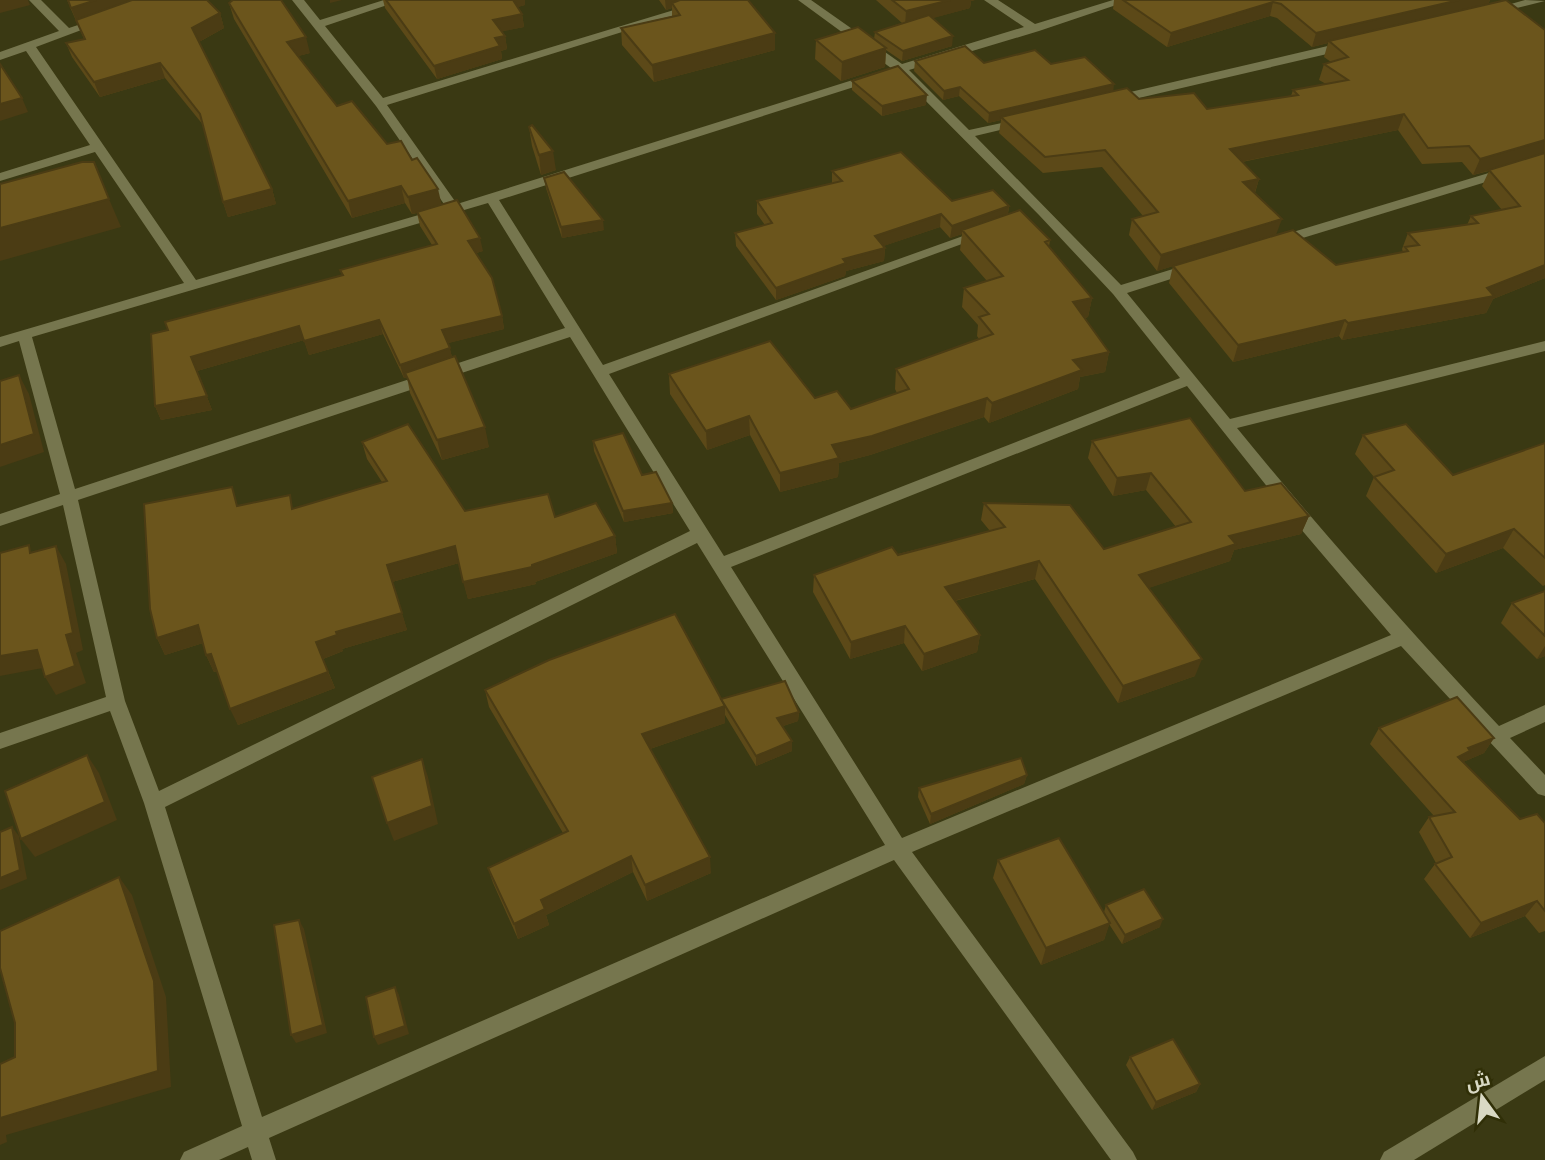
<svg xmlns="http://www.w3.org/2000/svg" width="1545" height="1160" font-family="'Nunito Sans',Cairo,sans-serif">
	<style>
		.lines { fill: none; stroke-linecap: round; stroke-linejoin: round }
		.minor { fill: #76764e; fill-rule: evenodd }
		.wall { fill: #5c4918; fill-rule: evenodd }
		.shaded-wall { fill: #4b3c14 }
		.building { fill: #6b551c; stroke: #4b3c14; stroke-width: 2 }
	</style>
	<rect width="100%" height="100%" fill="#3a3913"/>
	<g class="lines">
		<g class="minor">
			<path d="M29 0H41L69 28 102 17 108 20 36 47 196 280 446 207 376 106 292 0H304L320 20 384 0H402L325 26 383 98 707 0H725L387 105 457 204 891 68 798 0H811L902 64 1024 27 984 0H998L1035 24 1113 0H1131L1039 31 909 70 969 130 1025 118V124L975 136 1121 285 1186 265H1196V271L1127 293 1230 419 1545 341V351L1237 428C1321 531 1408 629 1499 726L1545 705V722L1510 738 1545 775V796L1538 794 1401 646 912 852 1133 1152 1137 1160H1111L894 860 269 1138 276 1160H252L248 1147 219 1160H180L184 1152 242 1126 144 803 110 711 0 749V733L106 697 63 505 0 526V514L60 494 19 341 0 347V337L184 283 95 152 0 181V173L90 145 26 51 0 60V52L59 31ZM898 73 1039 215 1113 294 1180 378 724 556 609 374 989 234 987 231H977L603 365 499 200ZM488 203 565 328 75 489 32 337ZM570 337 690 531 159 791 125 701 78 500ZM1187 386 1300 528 1391 635 902 838 731 567ZM697 543 885 845 262 1117 165 807Z"/>
			<path d="M1525 0 1545 1 1492 14 1486 11Z"/>
			<path d="M1349 41 1355 45 1353 48 1113 104 1107 100 1113 96Z"/>
			<path d="M1545 156V164L1283 244H1273L1271 241 1273 238Z"/>
			<path d="M1545 1056V1080L1414 1160H1380L1384 1152Z"/>
		</g>
	</g>
	<g class="wall">
		<path d="M67 0H207L220 13 224 28 199 42 272 189 276 204 228 217 223 202 204 126 165 78 100 97 72 57 66 43 84 39Z"/>
		<path d="M383 0H525V5L517 7 522 14 524 27 502 31 505 36 507 49 501 51 502 59 437 79 385 8Z"/>
		<path d="M659 0H748L775 33V50L654 82 622 45 621 28 672 16V8L666 10Z"/>
		<path d="M876 0H975L971 1 970 8 932 18 952 46 902 61 886 50 885 67 841 81 815 59 816 40 874 39 875 32 902 23Z"/>
		<path d="M1114 0H1490L1488 4 1545 278 1493 299 1486 313 1342 340 1339 336 1233 362 1169 283 1173 266 1157 271 1129 235 1132 219 1143 216 1102 167 1043 173 999 133 1001 120 988 123 959 96 943 100 914 71 915 61 1051 64 1113 91 1139 99 1207 109 1291 96 1293 90 1326 84 1319 80 1324 64 1331 62 1324 57 1328 43 1312 47 1277 18 1270 16 1167 47 1113 9ZM1398 130 1422 164 1462 162 1473 175 1489 171 1482 186 1502 210 1471 216 1467 225 1408 233 1402 249 1403 252 1336 265 1276 235 1255 193 1259 179 1242 162Z"/>
		<path d="M229 3 310 53 298 56 337 106 387 144 412 160 442 205 483 251 476 253 502 316 504 329 448 343 452 357 489 447 442 460 410 393 407 377 404 378 383 334 309 355 304 340 197 371 212 410 161 420 155 406 168 330 342 275 340 270 432 245 420 226 417 213 412 214 405 203 352 218 234 19Z"/>
		<path d="M852 81 926 105 882 116 852 90Z"/>
		<path d="M529 127 556 170 541 175 532 146Z"/>
		<path d="M832 171 952 201 1009 206 1008 214 1050 240 1049 247 1092 298 1088 317 1085 318 1109 352 1105 372 1080 377 1078 389 989 423 984 417 870 455 839 463 838 477 780 492 750 435 707 450 670 394 669 374 815 398 851 409 897 393 895 389 896 369 979 339 977 336 978 325 962 307 964 288 987 281 960 250 962 234 950 238 940 227 883 246 885 248 884 261 846 271 845 276 776 300 736 246 735 233 765 225 757 214V201L832 183Z"/>
		<path d="M544 178 604 230 562 238 546 188Z"/>
		<path d="M1363 435 1453 475 1545 443V585L1543 586 1503 548 1436 573 1366 496 1374 477 1355 454Z"/>
		<path d="M593 441 642 475 672 503 673 513 624 522 594 451Z"/>
		<path d="M1092 441 1245 491 1309 516 1301 534 1234 550 1230 561 1148 588 1195 676 1118 703 1035 579 955 601 980 635 977 652 922 671 904 643 850 659 813 592 814 575 990 531 981 520 984 503 1104 549 1176 527 1146 490 1113 496 1088 458Z"/>
		<path d="M362 442 465 511 555 517 615 536 617 553 535 582 536 584 468 599 459 563 392 582 407 630 342 649 343 651 323 659 335 688 238 725 217 671 214 672 206 655 203 643 165 655 157 638 295 508 382 482 367 459Z"/>
		<path d="M1545 591V656L1537 659 1501 623 1512 603Z"/>
		<path d="M485 690 721 699 799 712 798 721 783 726 792 751 756 766 725 715V723L650 749 711 873 647 901 633 872 546 915 549 925 518 939 493 883 488 868 563 833 489 707Z"/>
		<path d="M1379 728 1494 738 1484 753 1463 762 1520 819 1545 823V931L1539 933 1525 916 1470 938 1424 879 1435 864 1436 863 1419 832 1429 817 1434 816 1370 744Z"/>
		<path d="M1027 775 1024 784 930 824 918 797 919 788Z"/>
		<path d="M998 860 1104 912 1106 905 1160 927 1122 944 1109 924 1104 940 1041 965 993 878Z"/>
		<path d="M1130 1057 1200 1084 1196 1092 1152 1110 1126 1065Z"/>
	</g>
	<g class="shaded-wall">
		<path d="M0 0H28L30 5 0 13Z"/>
		<path d="M96 0H144L77 23 71 8Z"/>
		<path d="M330 0H342L330 3Z"/>
		<path d="M510 0H525V5L512 9Z"/>
		<path d="M665 0H698L672 3V8L666 10Z"/>
		<path d="M950 0H975L971 1 970 8 905 26 906 11Z"/>
		<path d="M1459 0H1490L1487 6 1329 41 1328 43 1312 47 1316 33Z"/>
		<path d="M1273 2 1270 16 1167 47 1171 33Z"/>
		<path d="M220 13 224 28 197 43 192 28Z"/>
		<path d="M522 14 524 27 495 33 493 20Z"/>
		<path d="M775 33V50L654 82 652 65Z"/>
		<path d="M505 36 507 49 501 51 502 59 437 79 434 66 495 38Z"/>
		<path d="M953 36 952 46 902 61 903 51Z"/>
		<path d="M306 37 310 53 291 58 287 42Z"/>
		<path d="M886 48 885 67 841 81 842 62Z"/>
		<path d="M160 63 165 78 100 97 94 82Z"/>
		<path d="M1114 84 1113 94 1001 117V120L988 123 989 113Z"/>
		<path d="M960 87 959 96 943 100 944 91Z"/>
		<path d="M927 95 926 105 882 116V106Z"/>
		<path d="M22 98 28 112 0 121V104Z"/>
		<path d="M1404 114 1398 130 1225 165 1230 149Z"/>
		<path d="M1545 140V154L1473 175 1480 159Z"/>
		<path d="M553 151 556 170 541 175 539 155Z"/>
		<path d="M1259 179 1254 195 1243 182Z"/>
		<path d="M401 186 405 203 352 218 348 201Z"/>
		<path d="M272 189 276 204 228 217 223 202Z"/>
		<path d="M438 189 442 206 412 214 408 197Z"/>
		<path d="M109 199 121 227 0 261V228Z"/>
		<path d="M1009 206 1007 218 962 230V234L950 238 952 226Z"/>
		<path d="M941 214 940 227 875 249V236Z"/>
		<path d="M1282 219 1276 235 1157 271 1161 255Z"/>
		<path d="M603 220 604 230 562 238 561 227Z"/>
		<path d="M480 238 483 251 470 255 468 241Z"/>
		<path d="M885 248 884 261 846 271 845 276 776 300V288L843 259Z"/>
		<path d="M1545 265V278L1493 299 1486 313 1342 340 1348 323 1487 288Z"/>
		<path d="M1092 298 1088 317 1069 322 1073 302Z"/>
		<path d="M502 316 504 329 445 344 442 330Z"/>
		<path d="M379 320 383 334 309 355 304 341Z"/>
		<path d="M1345 320 1339 336 1233 362 1238 345Z"/>
		<path d="M299 326 304 340 197 371 212 410 161 420 155 406 191 357Z"/>
		<path d="M450 348 453 362 405 373 407 377 404 378 400 365Z"/>
		<path d="M1109 352 1105 372 1080 377 1078 389 989 423 992 403 1073 360Z"/>
		<path d="M19 375 29 394 44 452 0 467V445Z"/>
		<path d="M987 398 984 417 870 455 839 463 838 477 780 492V473L832 445Z"/>
		<path d="M749 416 750 435 707 450 706 431Z"/>
		<path d="M485 427 489 447 442 460 437 440Z"/>
		<path d="M1151 473 1146 490 1113 496 1117 478Z"/>
		<path d="M672 503 673 513 624 522 623 511Z"/>
		<path d="M1309 516 1301 534 1234 550 1230 561 1134 593 1139 575 1229 536Z"/>
		<path d="M1514 529 1503 548 1436 573 1446 554Z"/>
		<path d="M615 536 617 553 535 582 536 584 468 599 463 582 532 565Z"/>
		<path d="M56 546 66 564 83 650 76 653 86 683 56 695 45 677 66 635Z"/>
		<path d="M455 546 459 563 392 582 387 565Z"/>
		<path d="M1039 561 1035 579 942 604 945 587Z"/>
		<path d="M402 613 407 630 342 649 343 651 323 659 316 642 336 632Z"/>
		<path d="M198 625 206 642 165 655 157 638Z"/>
		<path d="M905 626 904 643 850 659 851 642Z"/>
		<path d="M980 635 977 652 922 671 924 654Z"/>
		<path d="M1545 646V656L1537 659Z"/>
		<path d="M37 650 48 667 0 676V656Z"/>
		<path d="M211 654 219 670 214 672 206 655Z"/>
		<path d="M1202 659 1195 676 1118 703 1123 686Z"/>
		<path d="M328 672 335 688 238 725 230 709Z"/>
		<path d="M725 706V723L644 751 642 734Z"/>
		<path d="M799 712 798 721 777 728V718Z"/>
		<path d="M1494 738 1484 753 1463 762 1458 757 1468 748Z"/>
		<path d="M792 741V751L756 766V756Z"/>
		<path d="M87 755 99 773 117 820 35 857 21 839Z"/>
		<path d="M422 759 428 777 438 824 394 841 387 823Z"/>
		<path d="M1027 775 1024 784 930 824 931 814Z"/>
		<path d="M12 827 19 836 27 879 0 890V878Z"/>
		<path d="M631 856 633 872 546 915 549 925 518 939 514 924 541 900Z"/>
		<path d="M710 857 711 873 647 901 645 885Z"/>
		<path d="M119 877 132 895 166 997 171 1087 6 1135 7 1142 0 1145V1118Z"/>
		<path d="M1537 901 1525 916 1470 938 1481 923Z"/>
		<path d="M1163 919 1160 927 1122 944 1125 935Z"/>
		<path d="M299 920 304 929 327 1033 296 1043 291 1035Z"/>
		<path d="M1110 923 1104 940 1041 965 1046 948Z"/>
		<path d="M395 987 399 995 409 1034 378 1045 374 1037Z"/>
		<path d="M1200 1084 1196 1092 1152 1110 1156 1102Z"/>
	</g>
	<g class="building">
		<path d="M68 0H96L71 8Z"/>
		<path d="M132 0H207L220 13 192 28 272 189 223 202 200 114 160 63 94 82 66 43 85 39 76 20Z"/>
		<path d="M233 0H281L306 37 287 42 337 106 352 101 387 144 401 141 412 160 417 158 438 189 408 197 401 186 348 201 229 3Z"/>
		<path d="M386 0H513L522 14 493 20 505 36 495 38 500 46 434 66Z"/>
		<path d="M680 0H748L775 33 652 65 621 28 680 15 672 3Z"/>
		<path d="M892 0H950L906 11Z"/>
		<path d="M1123 0H1459L1316 33 1281 4 1273 2 1171 33Z"/>
		<path d="M1506 0 1545 30V140L1480 159 1469 146 1428 148 1404 114 1230 149 1259 179 1243 182 1282 219 1161 255 1132 219 1158 212 1105 150 1045 157 1001 117 1127 88 1139 99 1194 93 1207 109 1298 95 1293 90 1348 80 1324 64 1348 57 1329 41Z"/>
		<path d="M929 15 953 36 903 51 875 32Z"/>
		<path d="M858 27 886 48 842 62 816 40Z"/>
		<path d="M965 46 984 63 1035 50 1051 64 1085 57 1114 84 989 113 960 87 944 91 915 61Z"/>
		<path d="M0 64 22 98 0 104Z"/>
		<path d="M898 66 927 95 882 106 852 81Z"/>
		<path d="M532 125 553 151 539 155 529 127Z"/>
		<path d="M901 152 952 201 993 190 1009 206 952 226 941 214 875 236 885 248 843 259 846 263 776 288 735 233 772 223 757 201 842 181 832 171Z"/>
		<path d="M1545 153V265L1487 288 1494 296 1348 323 1345 320 1238 345 1173 266 1293 230 1336 265 1408 251 1405 247 1419 245 1408 233 1478 223 1471 216 1520 206 1489 170Z"/>
		<path d="M82 162H94L109 199 0 228V184Z"/>
		<path d="M564 172 603 220 561 227 544 178Z"/>
		<path d="M457 200 480 238 468 241 492 278 502 316 442 330 450 348 400 365 379 320 304 341 299 326 191 357 207 396 155 406 151 334 168 330 165 322 343 275 340 270 437 244 417 212Z"/>
		<path d="M1020 210 1050 240 1045 242 1092 298 1073 302 1109 352 1073 360 1082 370 992 403 987 398 872 436 832 445 839 458 780 473 749 416 706 431 669 374 770 341 815 398 837 391 851 409 909 389 896 369 993 334 979 317 989 314 964 288 1003 276 962 230Z"/>
		<path d="M455 356 485 427 437 440 405 373Z"/>
		<path d="M19 375 34 434 0 445V381Z"/>
		<path d="M1190 418 1245 491 1281 483 1309 516 1229 536 1236 544 1139 575 1202 659 1123 686 1039 561 945 587 980 635 924 654 905 626 851 642 814 575 892 547 898 555 1005 527 984 503 1070 505 1104 549 1191 522 1151 473 1117 478 1092 441Z"/>
		<path d="M408 424 465 511 548 494 555 517 596 503 615 536 532 565V567L463 582 455 546 387 565 402 613 336 632 337 635 316 642 328 672 230 709 211 654 206 655 198 625 157 638 150 609 144 504 232 487 237 506 290 495 292 509 387 481 362 442Z"/>
		<path d="M1406 424 1453 475 1545 443V558L1514 529 1446 554 1374 477 1394 470 1363 435Z"/>
		<path d="M623 433 642 475 656 472 672 503 623 511 593 441Z"/>
		<path d="M29 545 30 553 56 546 73 633 66 635 75 666 45 677 37 650 0 656V553Z"/>
		<path d="M1545 591V636L1512 603Z"/>
		<path d="M675 614 725 706 642 734 710 857 645 885 631 856 541 900 545 909 514 924 488 868 568 831 485 690 549 660Z"/>
		<path d="M785 681 799 712 777 718 792 741 756 756 721 699Z"/>
		<path d="M1457 697 1494 738 1468 748 1470 751 1458 757 1520 819 1537 814 1545 823V911L1537 901 1481 923 1435 864 1452 857 1429 817 1455 812 1379 728Z"/>
		<path d="M87 755 105 802 21 839 5 791Z"/>
		<path d="M1021 758 1027 775 931 814 919 788Z"/>
		<path d="M422 759 432 806 387 823 372 777Z"/>
		<path d="M12 827 20 870 0 878V832Z"/>
		<path d="M1059 838 1110 923 1046 948 998 860Z"/>
		<path d="M119 877 154 981 158 1071 0 1118V1064L15 1057V1023L0 968V931Z"/>
		<path d="M1144 889 1163 919 1125 935 1106 905Z"/>
		<path d="M299 920 323 1025 291 1035 274 925Z"/>
		<path d="M395 987 405 1026 374 1037 366 997Z"/>
		<path d="M1173 1039 1200 1084 1156 1102 1130 1057Z"/>
	</g>
	<g transform="translate(1482 1097) rotate(345)" stroke="#302f07" stroke-width="5" paint-order="stroke">
	<path d="M0-5L12 26L0 18L-12 26Z" fill="#d9d9c4"/>
	<text y="-10" font-size="19" font-weight="bold" text-anchor="middle" fill="#d9d9c4">ش</text>
	</g>
</svg>
